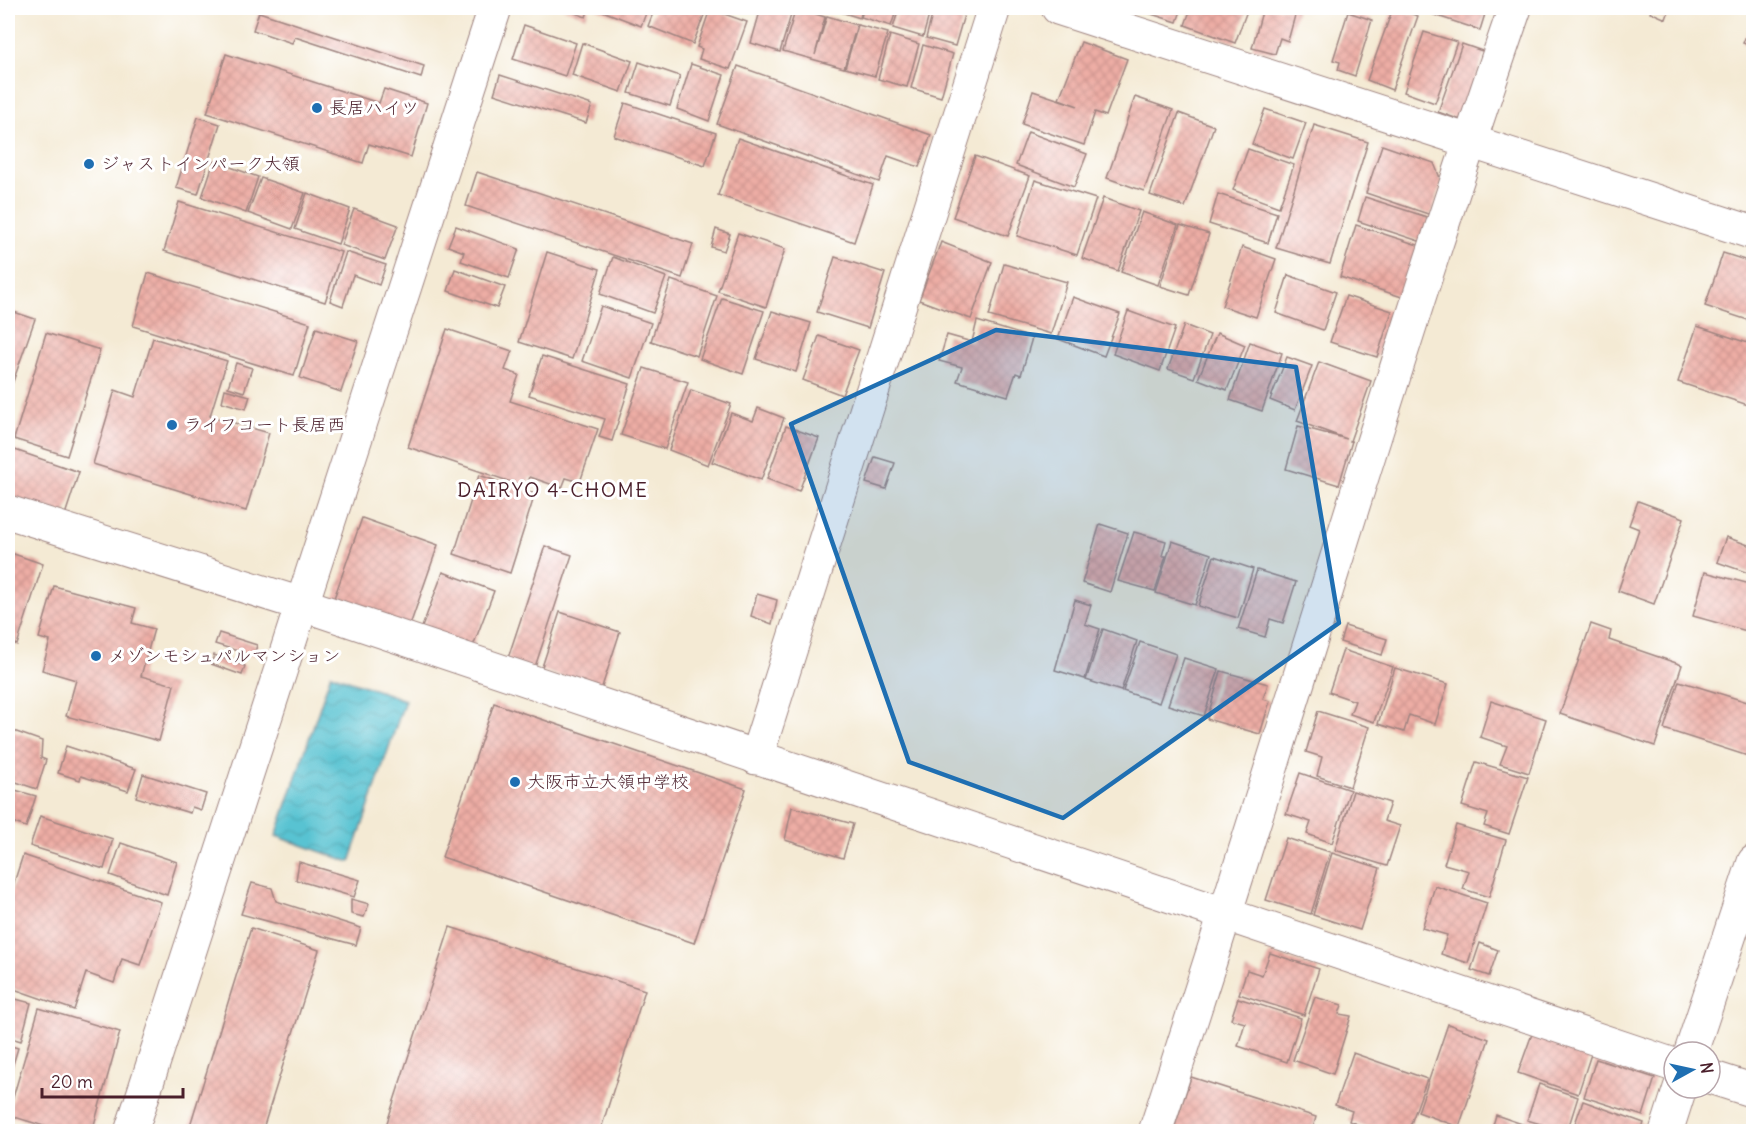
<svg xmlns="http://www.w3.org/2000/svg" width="1761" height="1139" font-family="Delius,'Klee One',sans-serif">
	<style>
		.water { fill: url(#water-waves); stroke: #51717e; stroke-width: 1.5 }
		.building { fill: url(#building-cross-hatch) }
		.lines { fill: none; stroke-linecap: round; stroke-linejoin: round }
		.street-casing { stroke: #9f8480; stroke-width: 35 }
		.secondary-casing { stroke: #9f8480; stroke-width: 35 }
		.street { stroke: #fff; stroke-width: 33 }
		.secondary { stroke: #fff; stroke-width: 33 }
		.marked { fill: #1f6fb2; fill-opacity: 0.2; stroke: #1f6fb2; stroke-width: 4.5; stroke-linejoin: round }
		.poi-dot { fill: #1f6fb2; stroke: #fff; stroke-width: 2 }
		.labels { text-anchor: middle; stroke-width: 6; stroke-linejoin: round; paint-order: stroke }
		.poi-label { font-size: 18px; fill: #4a1f2b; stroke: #fff; text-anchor: start }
		.neighbourhood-label { font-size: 20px; letter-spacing: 1.5px; fill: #4a1f2b; stroke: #fff }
	</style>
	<defs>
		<pattern id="water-waves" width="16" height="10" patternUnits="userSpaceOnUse" patternTransform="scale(1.5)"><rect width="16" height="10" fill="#58c3d2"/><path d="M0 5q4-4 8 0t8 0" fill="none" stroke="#4ea7b4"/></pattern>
		<pattern id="building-cross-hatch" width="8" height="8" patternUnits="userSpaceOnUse" patternTransform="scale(1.5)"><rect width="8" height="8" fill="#edada5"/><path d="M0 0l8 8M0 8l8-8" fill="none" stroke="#cd948e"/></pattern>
	</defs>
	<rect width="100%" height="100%" fill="#fff"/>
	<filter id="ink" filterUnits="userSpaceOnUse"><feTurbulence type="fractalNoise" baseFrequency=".0167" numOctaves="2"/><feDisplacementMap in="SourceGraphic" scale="12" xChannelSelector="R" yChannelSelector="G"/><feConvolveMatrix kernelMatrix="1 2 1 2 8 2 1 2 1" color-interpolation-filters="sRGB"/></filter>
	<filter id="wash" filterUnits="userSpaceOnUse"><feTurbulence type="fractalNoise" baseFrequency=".008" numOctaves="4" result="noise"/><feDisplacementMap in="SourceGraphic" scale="24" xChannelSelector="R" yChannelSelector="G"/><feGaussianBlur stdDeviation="1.35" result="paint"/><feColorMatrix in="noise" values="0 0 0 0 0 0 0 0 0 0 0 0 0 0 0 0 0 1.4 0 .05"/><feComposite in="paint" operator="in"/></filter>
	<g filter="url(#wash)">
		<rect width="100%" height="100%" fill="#f4ead4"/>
		<path class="water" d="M331 674 405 700 350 862 276 836Z"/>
		<g id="blocks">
			<g class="building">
				<path d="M562 8H589L586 17Z"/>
				<path d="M595 8H648L641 26Z"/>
				<path d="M655 8 706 10 693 44 648 26Z"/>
				<path d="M761 8H793L780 52 751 43Z"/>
				<path d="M796 8 825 17 815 55 827 16 857 25 844 68 783 51Z"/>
				<path d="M828 8H862L860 18Z"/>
				<path d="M864 8H897L891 26 861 17Z"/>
				<path d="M899 8H931L923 37 893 28Z"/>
				<path d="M934 8H966L955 46 926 38Z"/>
				<path d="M1132 8H1182L1177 22Z"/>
				<path d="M1191 8H1248L1235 43 1185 25Z"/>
				<path d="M1263 8H1297L1288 41 1280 38 1275 54 1252 48Z"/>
				<path d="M1354 8H1372L1370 13Z"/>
				<path d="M1393 8 1418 16 1392 90 1367 80Z"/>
				<path d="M1413 8H1465L1485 14 1480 30Z"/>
				<path d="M1652 8H1670L1666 19 1650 12Z"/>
				<path d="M710 9 747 22 730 69 699 59 702 49 697 47Z"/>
				<path d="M259 12 424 66 421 78 295 37 292 43 253 30Z"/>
				<path d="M1348 12 1372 20 1355 76 1338 70 1340 62 1333 60Z"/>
				<path d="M1751 24 1754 25V47L1743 43Z"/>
				<path d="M524 25 576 43 565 76 513 59Z"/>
				<path d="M858 25 888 33 875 76 845 68Z"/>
				<path d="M1424 32 1457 42 1435 103 1404 92Z"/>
				<path d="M890 35 919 44 907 87 878 79Z"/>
				<path d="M1081 42 1127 59 1106 116 1095 112 1084 145 1022 124 1033 91 1078 106 1059 99Z"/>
				<path d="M582 43 632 61 621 92 572 75Z"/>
				<path d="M1462 44 1485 52 1461 120 1438 112Z"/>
				<path d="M923 45 953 54 941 97 911 88Z"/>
				<path d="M226 54 379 103 384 89 427 103 411 157 369 144 363 163 207 113Z"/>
				<path d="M639 62 680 76 670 106 629 93Z"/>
				<path d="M691 64 724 75 709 121 677 109Z"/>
				<path d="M738 66 931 135 919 167 888 156 879 182 717 124Z"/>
				<path d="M500 75 592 105 586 123 494 94Z"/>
				<path d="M1135 97 1173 110 1144 191 1107 178Z"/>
				<path d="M625 103 716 133 705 166 614 136Z"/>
				<path d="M1265 109 1306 123 1293 159 1252 144Z"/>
				<path d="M1179 113 1214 126 1185 207 1150 195Z"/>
				<path d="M198 117 220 124 198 194 176 188Z"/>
				<path d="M1314 125 1368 142 1330 264 1276 248Z"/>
				<path d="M1028 132 1087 154 1074 187 1016 165Z"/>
				<path d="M738 138 873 185 854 242 718 195Z"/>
				<path d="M1382 145 1434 163 1442 183 1431 215 1366 193Z"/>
				<path d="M1248 149 1294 165 1279 207 1233 190Z"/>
				<path d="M975 156 1030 176 1008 236 953 217Z"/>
				<path d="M214 161 258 177 246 213 202 197Z"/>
				<path d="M477 172 693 244 682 278 466 206Z"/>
				<path d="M261 178 305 193 292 229 248 213Z"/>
				<path d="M1035 180 1096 199 1077 255 1017 236Z"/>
				<path d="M307 193 350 209 338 244 295 229Z"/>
				<path d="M1218 194 1277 213 1268 243 1209 224Z"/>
				<path d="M1365 197 1430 218 1422 242 1358 221Z"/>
				<path d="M1103 198 1139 211 1118 271 1082 258Z"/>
				<path d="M179 202 341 252 325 302 164 251Z"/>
				<path d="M354 209 398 225 385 260 341 245Z"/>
				<path d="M1142 212 1178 225 1158 285 1121 272Z"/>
				<path d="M1180 225 1209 234 1189 295 1160 286Z"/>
				<path d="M1356 225 1421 246 1405 298 1340 277Z"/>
				<path d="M456 226 519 249 509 278 461 261 464 252 448 246Z"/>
				<path d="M716 229 730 234 724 251 711 247Z"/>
				<path d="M738 233 785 249 766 307 718 291Z"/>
				<path d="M941 242 992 262 971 319 919 300Z"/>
				<path d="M1242 247 1276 259 1256 317 1222 306Z"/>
				<path d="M346 252 386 265 379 285 353 275 343 306 330 301Z"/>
				<path d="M547 252 600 269 572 359 519 342Z"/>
				<path d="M1723 253 1754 263V322L1705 306Z"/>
				<path d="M613 257 666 277 653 313 600 294Z"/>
				<path d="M835 257 885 273 868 328 817 312Z"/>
				<path d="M1004 264 1067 282 1051 334 989 316Z"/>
				<path d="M455 269 505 287 497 308 448 291Z"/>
				<path d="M148 273 310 323 294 376 133 326Z"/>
				<path d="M1288 275 1336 292 1323 330 1276 313Z"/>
				<path d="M671 280 717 296 697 356 651 341Z"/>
				<path d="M1346 296 1392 311 1377 357 1330 342Z"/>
				<path d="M1073 297 1120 314 1104 356 1058 339Z"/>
				<path d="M722 298 764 311 743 374 700 359Z"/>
				<path d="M601 306 651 323 632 378 582 361Z"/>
				<path d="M8 310 35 319 8 396Z"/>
				<path d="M772 311 811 323 796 372 756 359Z"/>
				<path d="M1128 311 1175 328 1160 371 1113 354Z"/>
				<path d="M977 321 1032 338 1021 375 1016 373 1008 396 957 381 962 367 939 361 947 335 972 342Z"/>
				<path d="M1184 325 1210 335 1194 378 1168 369Z"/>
				<path d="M1697 326 1754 345V407L1678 382Z"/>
				<path d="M316 328 358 341 341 392 300 378Z"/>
				<path d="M447 329 512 351 505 370 519 375 510 401 598 429 580 482 566 478 562 488 530 477 526 487 408 447Z"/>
				<path d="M46 333 100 350 67 456 14 439Z"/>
				<path d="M1217 333 1245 345 1227 390 1198 379Z"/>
				<path d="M819 336 859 350 842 395 803 380Z"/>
				<path d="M153 338 227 361 210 416 269 433 246 511 93 464 115 390 135 397Z"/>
				<path d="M1250 342 1282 353 1262 411 1230 400Z"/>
				<path d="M542 356 630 384 612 441 599 437 605 419 529 395Z"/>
				<path d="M1287 357 1312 366 1295 410 1270 400Z"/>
				<path d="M1319 362 1371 381 1350 441H1352L1339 485 1286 469 1298 426 1347 439 1297 421Z"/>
				<path d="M236 363 252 368 244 392 228 387Z"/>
				<path d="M644 368 688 382 665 449 621 435Z"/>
				<path d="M225 389 250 396 246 409 222 402Z"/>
				<path d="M691 390 731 404 708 465 669 450Z"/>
				<path d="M758 408 784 418 761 480 712 462 731 413 753 421Z"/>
				<path d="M786 426 819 438 799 491 767 479Z"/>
				<path d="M15 450 79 472 65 515 8 496V472Z"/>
				<path d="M875 457 895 463 886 489 866 483Z"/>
				<path d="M479 475 535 494 510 573 454 554Z"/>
				<path d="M1638 501 1684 518 1654 604 1618 591 1639 529 1629 525Z"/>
				<path d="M362 518 438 545 408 631 332 604Z"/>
				<path d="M1100 524 1128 533 1110 592 1082 583Z"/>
				<path d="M1134 532 1166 541 1162 556H1166L1155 591 1118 581Z"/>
				<path d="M1726 537 1754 547V575L1717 562Z"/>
				<path d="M1172 541 1211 554 1195 605 1156 593Z"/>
				<path d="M545 546 572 555 534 670 507 661Z"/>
				<path d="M8 552 43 564 17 645 8 641Z"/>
				<path d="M1214 556 1253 569 1238 618 1198 606Z"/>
				<path d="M1257 570 1296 582 1283 623 1270 619 1265 637 1238 629Z"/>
				<path d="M443 572 494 591 470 654 419 635Z"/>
				<path d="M1705 572 1754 585V633L1693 616Z"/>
				<path d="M54 586 136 608 132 623 154 629 141 676 174 685 159 741 66 716 76 680 42 670 50 641 39 638Z"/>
				<path d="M757 594 777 600 772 624 751 616Z"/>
				<path d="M1075 600 1091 605 1085 624 1100 629 1085 679 1055 670Z"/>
				<path d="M560 612 620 632 601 690 541 670Z"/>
				<path d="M1591 624 1611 631 1609 640 1682 665 1655 746 1560 714Z"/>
				<path d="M1345 626 1387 639 1382 655 1340 642Z"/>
				<path d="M1103 629 1137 641 1121 691 1086 680Z"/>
				<path d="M219 633 257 645 254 656 215 644Z"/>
				<path d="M1140 642 1176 654 1159 703 1123 691Z"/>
				<path d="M1343 650 1393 667 1374 722 1350 714 1355 701 1329 692Z"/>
				<path d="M214 655 245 666 242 675 211 664Z"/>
				<path d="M1184 658 1219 669 1204 716 1168 705Z"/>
				<path d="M1395 668 1448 684 1435 724 1409 715 1404 732 1378 724Z"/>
				<path d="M1221 671 1268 684 1263 699 1270 701 1260 734 1207 719Z"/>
				<path d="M1679 681 1754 704V758L1664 729Z"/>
				<path d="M1491 701 1546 719 1529 773 1500 764 1507 746 1480 737Z"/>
				<path d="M494 703 746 789 694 943 442 857Z"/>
				<path d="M1318 711 1369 727 1350 787 1317 776 1322 757 1306 752Z"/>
				<path d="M8 729 42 741 41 758 46 760 37 789 10 780 12 772 8 770Z"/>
				<path d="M66 746 136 769 128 791 81 776 80 780 58 773Z"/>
				<path d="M1476 762 1528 777 1509 834 1484 826 1488 814 1462 806Z"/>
				<path d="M1300 773 1350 790 1332 843 1307 834 1311 822 1286 814Z"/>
				<path d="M143 774 206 794 201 810 192 807 190 813 136 797Z"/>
				<path d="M8 788 36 796 26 827 8 821Z"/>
				<path d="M1353 791 1390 803 1384 821 1400 826 1387 866 1335 850Z"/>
				<path d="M792 807 853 824 843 858 785 840Z"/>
				<path d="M40 816 113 839 104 869 30 846Z"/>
				<path d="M1456 825 1506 840 1489 897 1463 889 1469 871 1444 864Z"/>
				<path d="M1286 838 1330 852 1311 914 1266 900Z"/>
				<path d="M121 843 177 862 167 895 110 875Z"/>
				<path d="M1332 853 1380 868 1360 930 1313 915Z"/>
				<path d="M23 855 161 902 140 965 122 959 114 983 86 973 74 1010 8 987V901Z"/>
				<path d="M299 862 360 880 354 897 296 880Z"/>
				<path d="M252 883 272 888 276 901 361 928 356 945 241 914Z"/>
				<path d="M1435 886 1487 903 1468 963 1441 954 1447 935 1422 928Z"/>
				<path d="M351 899 369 904 364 917 351 914Z"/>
				<path d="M450 927 645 990 600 1132H384Z"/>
				<path d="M251 928 319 950 262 1132H188Z"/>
				<path d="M1480 943 1498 950 1489 976 1471 970Z"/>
				<path d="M1270 953 1319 969 1304 1015 1239 994 1247 970 1262 975Z"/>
				<path d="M8 997 31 1003 21 1041 8 1037Z"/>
				<path d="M1315 997 1342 1005 1339 1014 1351 1016 1333 1074 1293 1060Z"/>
				<path d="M1238 998 1301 1018 1287 1062 1238 1046 1245 1023 1231 1019Z"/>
				<path d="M39 1008 120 1032 92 1132H63L8 1115Z"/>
				<path d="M1448 1024 1489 1039 1459 1127 1418 1112Z"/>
				<path d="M1532 1034 1591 1054 1578 1094 1518 1073Z"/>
				<path d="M8 1045 18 1048 8 1081Z"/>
				<path d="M1353 1053 1427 1079 1408 1132H1377L1349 1121 1352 1111 1335 1105Z"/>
				<path d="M1596 1059 1655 1078 1643 1116 1584 1097Z"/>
				<path d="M1191 1077 1316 1117 1312 1132H1173Z"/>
				<path d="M1539 1084 1578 1097 1567 1132 1527 1120Z"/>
				<path d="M1583 1101 1644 1123 1641 1132H1572Z"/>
				<path d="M1496 1115 1542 1131V1132H1491Z"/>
			</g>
		</g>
	</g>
	<g filter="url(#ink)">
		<use href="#blocks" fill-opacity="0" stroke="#9f8480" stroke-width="1.5"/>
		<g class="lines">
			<defs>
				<g id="street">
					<path d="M1058 8 1754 233"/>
					<path d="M8 512 301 604 1674 1065"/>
					<path d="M756 758 994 8"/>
					<path d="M1691 1052 1754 862"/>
					<path d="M1710 1077 1754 1091"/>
					<path d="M1155 1132C1278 758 1387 380 1515 8"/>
					<path d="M1666 1132 1680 1088"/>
				</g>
				<path id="secondary" d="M131 1132 495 8"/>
			</defs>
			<use href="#street" class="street-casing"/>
			<use href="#secondary" class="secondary-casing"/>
			<use href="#street" class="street"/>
			<use href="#secondary" class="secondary"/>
		</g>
	</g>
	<path class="marked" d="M996 330 1296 367 1339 623 1063 818 909 762 791 424Z"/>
	<g class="poi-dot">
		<circle cx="317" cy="108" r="6"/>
		<circle cx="89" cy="164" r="6"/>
		<circle cx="172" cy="425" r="6"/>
		<circle cx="96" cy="656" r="6"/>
		<circle cx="515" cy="782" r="6"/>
	</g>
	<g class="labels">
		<g class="poi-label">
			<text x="329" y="114">長居ハイツ</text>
			<text x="101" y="170">ジャストインパーク大領</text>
			<text x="184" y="431">ライフコート長居西</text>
			<text x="108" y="662">メゾンモシュパルマンション</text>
			<text x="527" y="788">大阪市立大領中学校</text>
		</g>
		<g class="neighbourhood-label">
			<text x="553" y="497">DAIRYO 4-CHOME</text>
		</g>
	</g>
	<rect width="1761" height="1139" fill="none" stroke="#fff" stroke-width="30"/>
	<g transform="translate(1692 1070) rotate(82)"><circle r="28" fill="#ffffff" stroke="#b7a5aa" stroke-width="1.5"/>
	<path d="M0-4.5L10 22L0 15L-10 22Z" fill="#1f6fb2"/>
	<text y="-9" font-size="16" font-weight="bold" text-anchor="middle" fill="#4a1f2b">N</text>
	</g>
	<path d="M42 1088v9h141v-9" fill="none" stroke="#4a1f2b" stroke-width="3"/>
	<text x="51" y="1088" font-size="18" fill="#4a1f2b" stroke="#ffffff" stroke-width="4.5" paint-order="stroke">20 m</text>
</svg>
